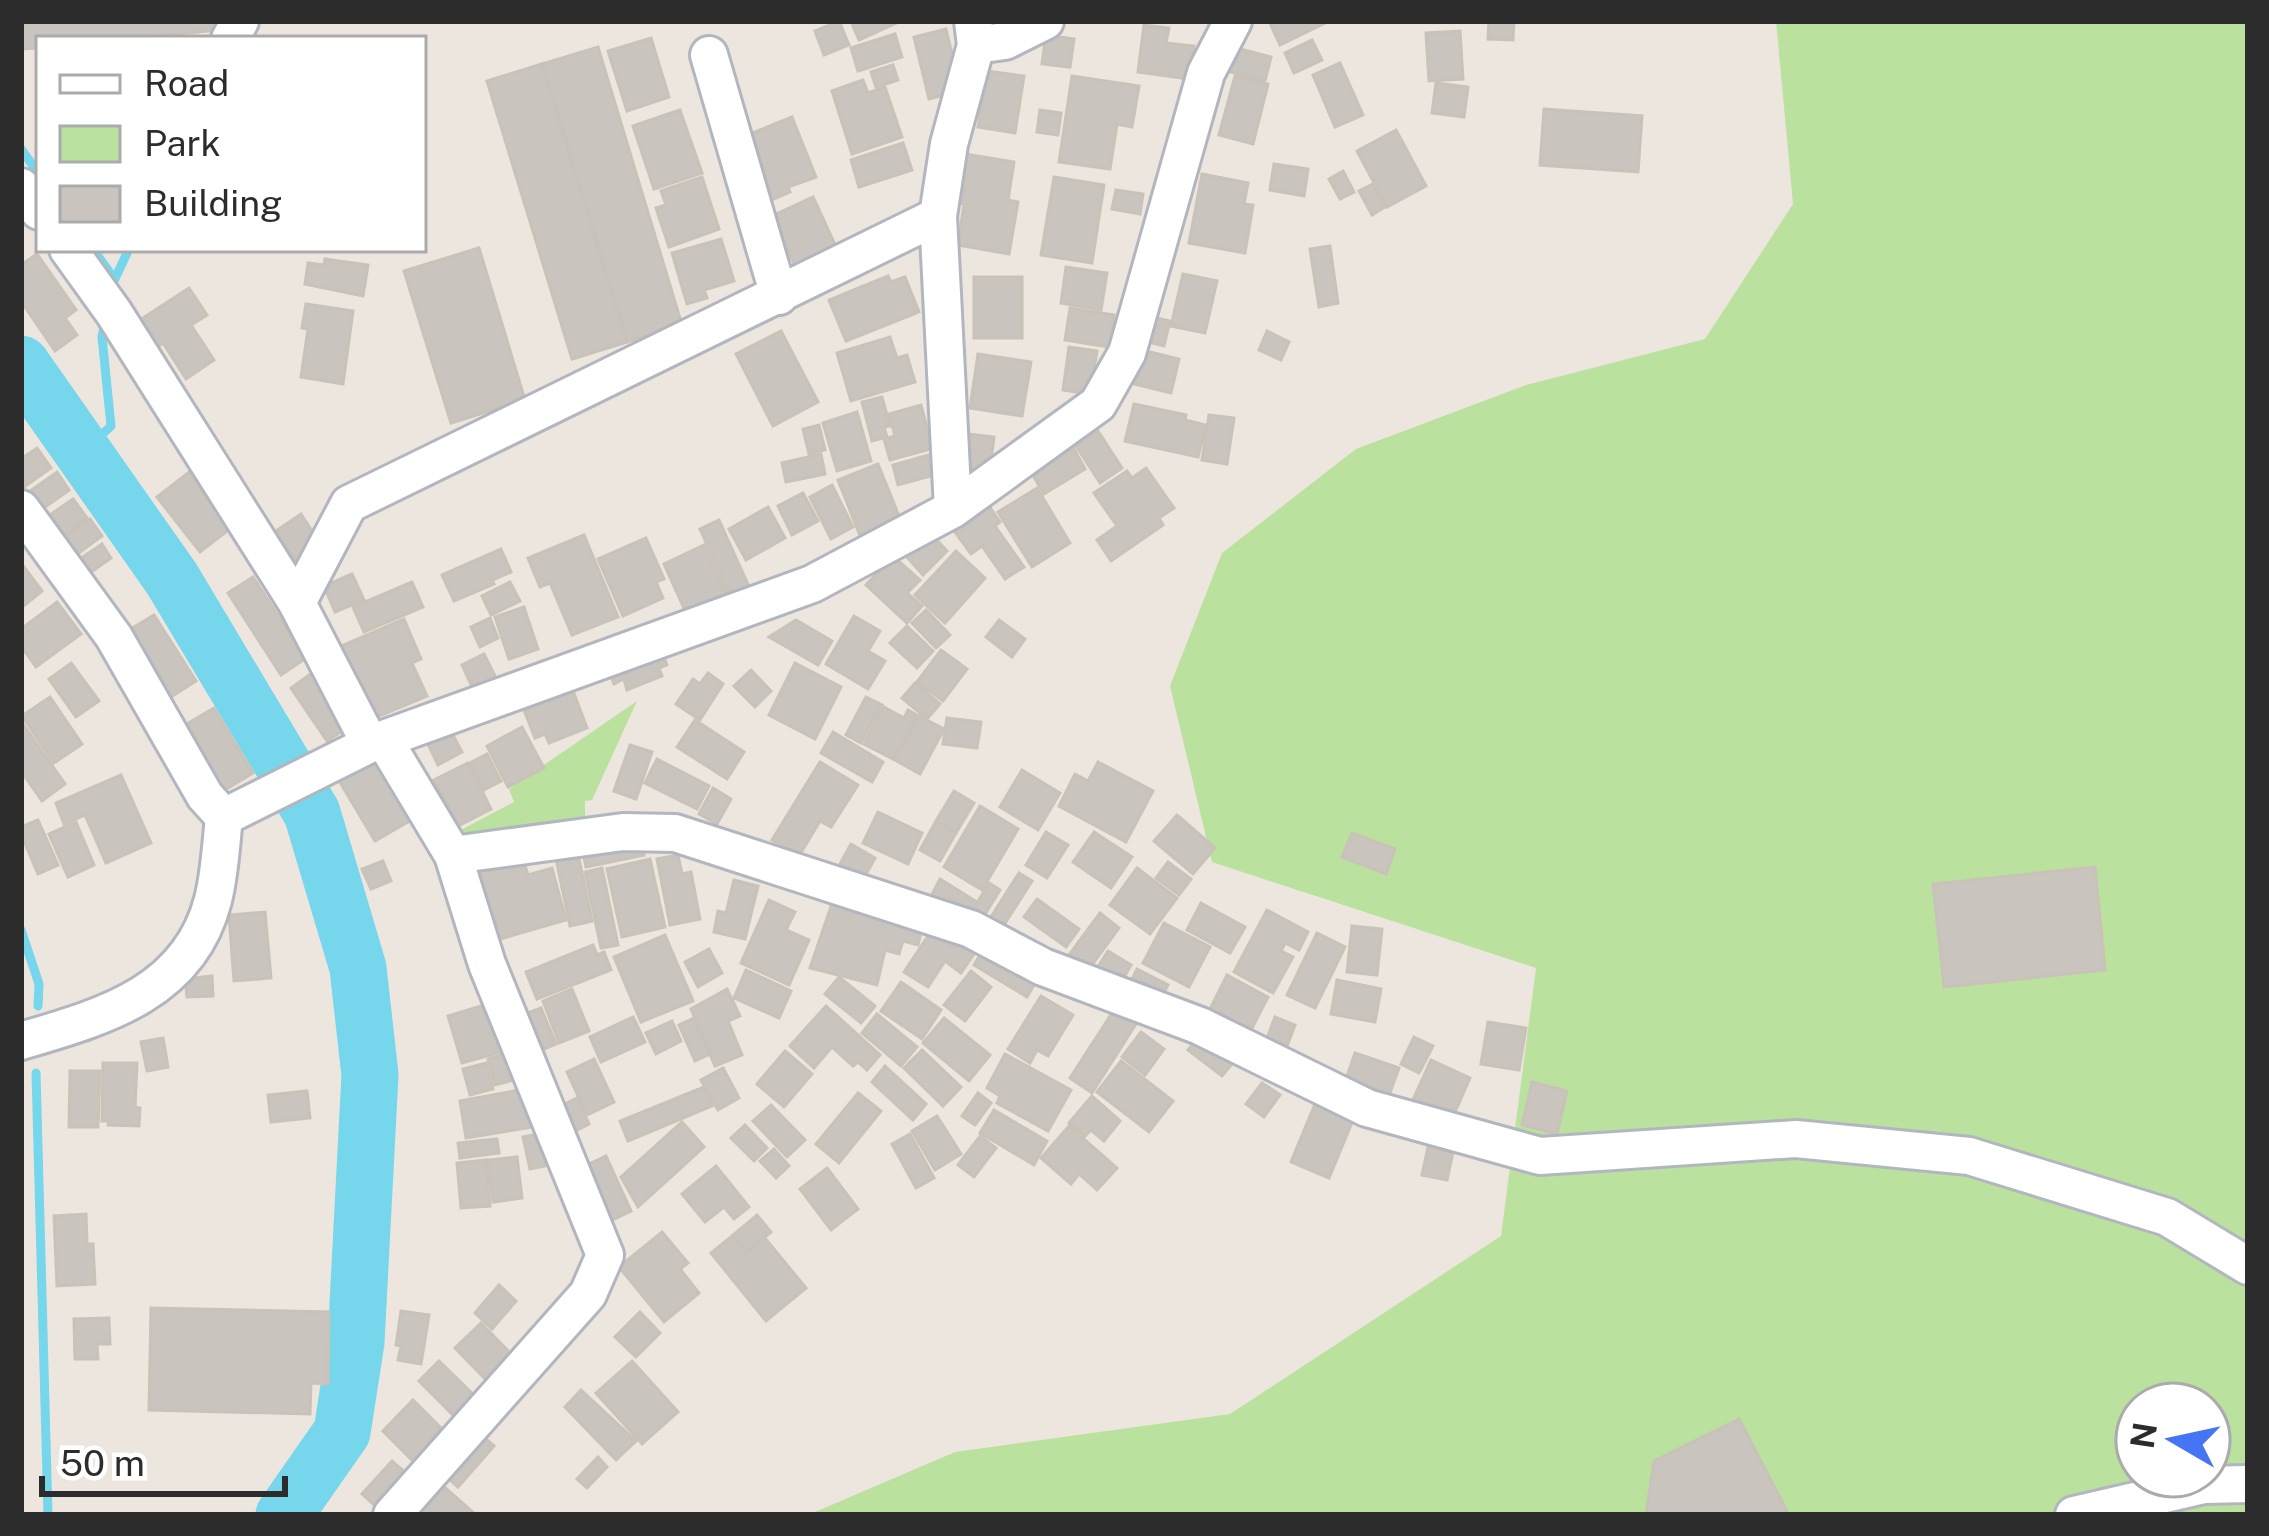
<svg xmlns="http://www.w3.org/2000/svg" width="2269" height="1536" font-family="'Public Sans',sans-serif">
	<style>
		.green { fill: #bbe19e; fill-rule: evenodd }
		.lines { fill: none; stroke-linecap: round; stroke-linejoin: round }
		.stream { stroke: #76d6eb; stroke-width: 9 }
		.river { stroke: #76d6eb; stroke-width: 57 }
		.building { fill: #c9c4bd; stroke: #c9c2b8; stroke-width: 3 }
		.minor-casing { stroke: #b2b6bf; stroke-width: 42 }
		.minor { stroke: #fff; stroke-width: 36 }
	</style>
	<rect width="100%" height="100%" fill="#ede6df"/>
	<g class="green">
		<path d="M1776 21H2248V1515H808L955 1452 1230 1414 1501 1236 1536 968 1212 862 1170 686 1222 553 1356 449 1526 385 1705 339 1793 204ZM2137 1404H2209V1476H2137Z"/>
		<path d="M637 701 592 800 585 801V825L475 839 457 832 514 802 509 789Z"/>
	</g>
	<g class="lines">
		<g class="stream">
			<path d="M21 149 39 174"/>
			<path d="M93 249 113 277"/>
			<path d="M111 287 129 249"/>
			<path d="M81 454 111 426 102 337 105 322"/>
			<path d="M21 930 39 984 38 1006"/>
			<path d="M36 1073 48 1515"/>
		</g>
		<path class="river" d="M21 364 172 579 312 813 358 968 370 1075 356 1342 342 1432 284 1515"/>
	</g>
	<g class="building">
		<path d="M21 21H230V29L126 39H39V48L21 49Z"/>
		<path d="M839 21 849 45 824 55 815 31Z"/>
		<path d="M851 21H901L859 40Z"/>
		<path d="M1269 21H1324L1325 23 1280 45Z"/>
		<path d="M1489 21H1514L1513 40 1488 39Z"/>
		<path d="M1144 25 1169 28 1166 43 1194 46 1189 79 1138 72Z"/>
		<path d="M946 29 961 91 929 99 914 37Z"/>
		<path d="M1460 31 1463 79 1429 81 1426 33Z"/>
		<path d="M895 34 902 57 858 71 851 48Z"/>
		<path d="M1046 35 1074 39 1070 67 1042 64Z"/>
		<path d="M651 38 669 97 627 111 608 51Z"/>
		<path d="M1312 40 1322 60 1294 73 1285 53Z"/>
		<path d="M1229 46 1271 57 1265 81 1223 70Z"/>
		<path d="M598 47 682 325 627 342 542 64Z"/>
		<path d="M1340 63 1363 115 1335 127 1313 75Z"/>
		<path d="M542 64 627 342 572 359 487 81Z"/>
		<path d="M893 65 898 80 876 87 871 72Z"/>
		<path d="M987 71 1024 76 1015 133 978 127Z"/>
		<path d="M1072 76 1139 86 1132 127 1117 124 1110 169 1059 162Z"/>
		<path d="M1235 76 1268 84 1253 144 1219 135Z"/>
		<path d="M863 80 868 93 885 87 902 137 852 154 832 91Z"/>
		<path d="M1436 83 1468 87 1464 117 1432 113Z"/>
		<path d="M1544 109 1642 116 1638 172 1540 165Z"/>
		<path d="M680 110 702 173 654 189 633 126Z"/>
		<path d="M1040 110 1061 113 1058 135 1037 132Z"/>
		<path d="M792 117 816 177 788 187 790 192 769 201 758 174 765 171 750 134Z"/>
		<path d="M1396 130 1426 186 1387 207 1357 151Z"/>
		<path d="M903 143 912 170 859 187 851 160Z"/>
		<path d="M965 154 1014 162 1008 200 1018 202 1009 254 958 245 964 204 957 203Z"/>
		<path d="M1274 164 1308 169 1304 196 1270 190Z"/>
		<path d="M1343 171 1354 192 1340 199 1329 179Z"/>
		<path d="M1202 174 1248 183 1244 204 1253 205 1245 253 1189 243Z"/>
		<path d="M702 177 719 229 669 247 656 208 666 205 661 191Z"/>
		<path d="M1054 177 1104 185 1092 263 1041 255Z"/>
		<path d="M1373 184 1385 207 1372 215 1359 191Z"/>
		<path d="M1116 190 1143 194 1140 214 1112 209Z"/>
		<path d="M813 197 837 249 796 268 772 216Z"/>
		<path d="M721 239 734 281 704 290 707 298 687 304 672 253Z"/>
		<path d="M1330 246 1338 303 1319 307 1310 249Z"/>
		<path d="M479 248 525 400 451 423 404 271Z"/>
		<path d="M37 254 76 310 65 318 77 335 55 351 21 301V265Z"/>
		<path d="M325 259 368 265 363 296 305 284 308 263 324 265Z"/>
		<path d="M1066 267 1107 273 1101 310 1061 303Z"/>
		<path d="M1183 274 1217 281 1205 333 1171 326Z"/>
		<path d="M888 276 891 282 905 277 919 312 846 341 829 300Z"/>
		<rect x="974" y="277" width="48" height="61"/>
		<path d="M189 288 207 315 191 325 214 360 186 379 163 343 157 347 140 320Z"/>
		<path d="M306 304 353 311 343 384 301 377 308 329 302 328Z"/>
		<path d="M1070 308 1114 315 1109 347 1065 340Z"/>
		<path d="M1153 317 1170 321 1164 346 1148 342Z"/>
		<path d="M781 331 818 402 773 426 736 354Z"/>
		<path d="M1267 331 1289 342 1281 360 1259 350Z"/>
		<path d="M890 337 897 358 907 355 915 382 851 401 837 353Z"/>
		<path d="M1069 347 1097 351 1090 394 1063 390Z"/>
		<path d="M1138 349 1179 359 1171 393 1130 383Z"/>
		<path d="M978 354 1031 362 1022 416 970 408Z"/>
		<path d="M882 397 890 426 884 427 887 437 872 441 862 402Z"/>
		<path d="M1134 404 1186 415 1185 420 1206 425 1198 457 1125 441Z"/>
		<path d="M921 405 927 428 933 426 938 447 890 460 884 439 895 436 889 414Z"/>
		<path d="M857 412 871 461 837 471 823 423Z"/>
		<path d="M1209 415 1234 418 1227 464 1202 460Z"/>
		<path d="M819 425 825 450 809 454 803 429Z"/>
		<path d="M1098 431 1122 468 1100 483 1076 446Z"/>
		<path d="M968 434 994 437 989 475 963 472Z"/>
		<path d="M1073 447 1085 469 1044 494 1031 472Z"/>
		<path d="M37 448 51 468 24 487 21 459Z"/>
		<path d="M821 454 825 474 786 482 782 463Z"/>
		<path d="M932 454 938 474 898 485 893 465Z"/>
		<path d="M878 464 901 521 861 538 838 480Z"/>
		<path d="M1146 468 1174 508 1159 518 1163 525 1111 561 1097 540 1117 526 1094 493 1127 471 1132 478Z"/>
		<path d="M57 472 69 490 41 510 29 492Z"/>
		<path d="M189 472 231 528 200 552 157 497Z"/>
		<path d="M832 485 853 527 831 539 810 497Z"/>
		<path d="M1037 488 1070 543 1032 567 998 512Z"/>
		<path d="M803 493 818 521 792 535 778 506Z"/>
		<path d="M73 499 87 518 59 539 44 519Z"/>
		<path d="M987 503 1000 522 995 526 1024 567 1005 579 982 546 971 554 952 528Z"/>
		<path d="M768 507 785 538 746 560 729 529Z"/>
		<path d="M301 514 323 548 297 564 276 531Z"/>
		<path d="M90 519 102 536 72 558 59 542Z"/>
		<path d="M719 520 751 591 732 600 700 529Z"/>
		<path d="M931 534 947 551 923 575 907 557Z"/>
		<path d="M584 535 618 617 572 635 550 583 540 587 528 558Z"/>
		<path d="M646 538 664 579 656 582 663 598 623 616 598 559Z"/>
		<path d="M102 544 111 558 84 577 74 563Z"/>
		<path d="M704 545 728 598 688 617 664 564Z"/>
		<path d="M501 549 511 572 492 580 494 584 454 601 442 575Z"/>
		<path d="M956 551 985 578 945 623 915 595Z"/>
		<path d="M893 556 920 580 907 593 922 606 907 623 866 585Z"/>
		<path d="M21 563 42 591 21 608Z"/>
		<path d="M352 574 364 600 335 612 324 586Z"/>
		<path d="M253 577 306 658 281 675 228 593Z"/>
		<path d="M412 582 423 607 364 632 353 607Z"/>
		<path d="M510 582 520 601 491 615 482 596Z"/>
		<path d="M57 602 81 634 36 667 21 646V629Z"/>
		<path d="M524 607 538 649 509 659 495 617Z"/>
		<path d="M926 610 950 635 936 648 912 623Z"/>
		<path d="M154 615 196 681 163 702 121 635Z"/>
		<path d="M854 616 880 631 868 651 885 661 868 689 826 664Z"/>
		<path d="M490 618 498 638 480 647 471 627Z"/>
		<path d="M404 619 421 659 412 663 427 696 370 720 339 647Z"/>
		<path d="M796 620 832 641 818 665 769 637Z"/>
		<path d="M999 620 1025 639 1012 657 986 637Z"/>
		<path d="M907 626 933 651 917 668 890 643Z"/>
		<path d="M659 645 667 665 659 668 662 676 627 690 624 679 614 684 607 666Z"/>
		<path d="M941 650 967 669 943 701 917 682Z"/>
		<path d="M484 654 497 680 474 691 462 665Z"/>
		<path d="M71 663 99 701 76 717 49 679Z"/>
		<path d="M795 663 841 687 815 739 769 715Z"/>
		<path d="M316 670 353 724 327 741 291 688Z"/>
		<path d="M751 670 771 691 755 707 734 686Z"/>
		<path d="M708 673 723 684 700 720 676 704 693 679 700 684Z"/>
		<path d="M570 683 587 728 549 743 545 734 535 738 524 710 534 706 531 699Z"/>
		<path d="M915 683 940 704 927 719 902 698Z"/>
		<path d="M50 697 82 744 54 763 22 716Z"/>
		<path d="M866 697 882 705 861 743 846 735Z"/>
		<path d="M884 707 904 718 908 710 917 715 893 759 864 744Z"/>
		<path d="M214 708 253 773 223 791 180 728Z"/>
		<path d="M919 716 944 729 920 774 895 760Z"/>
		<path d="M947 718 981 722 977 748 943 744Z"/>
		<path d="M695 720 744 752 727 779 677 747Z"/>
		<path d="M21 721 65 784 42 801 21 771Z"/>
		<path d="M522 727 544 768 508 787 487 746Z"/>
		<path d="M449 728 462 752 438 765 426 740Z"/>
		<path d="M833 732 883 762 872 782 821 753Z"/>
		<path d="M630 745 652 752 636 799 614 791Z"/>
		<path d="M487 754 501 781 484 790 470 763Z"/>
		<path d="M377 756 413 819 375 841 338 779Z"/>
		<path d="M657 759 709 786 697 809 645 783Z"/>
		<path d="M820 762 858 785 831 827 820 821 799 856 772 840Z"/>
		<path d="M1098 762 1153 791 1126 842 1059 806 1075 774 1088 781Z"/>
		<path d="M468 763 491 809 458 826 434 780Z"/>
		<path d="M1022 770 1060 793 1038 830 1000 807Z"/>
		<path d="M121 775 151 843 106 863 85 815 64 824 56 803Z"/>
		<path d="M713 788 731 799 717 824 699 814Z"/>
		<path d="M954 791 974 803 956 833 936 821Z"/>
		<path d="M980 806 1018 829 982 890 944 867Z"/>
		<path d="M878 812 922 833 908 864 863 843Z"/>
		<path d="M1177 815 1215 848 1193 874 1154 841Z"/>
		<path d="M38 820 58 865 38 874 21 834V827Z"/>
		<path d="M936 821 956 833 940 861 920 850Z"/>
		<path d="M76 822 94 865 68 877 49 834Z"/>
		<path d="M1046 832 1068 845 1047 878 1026 865Z"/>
		<path d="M1094 832 1132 857 1111 888 1073 862Z"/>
		<path d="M1352 833 1395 849 1386 874 1342 857Z"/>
		<path d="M640 836 644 855 586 867 582 848Z"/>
		<path d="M851 844 875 858 864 878 840 864Z"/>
		<path d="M521 852 528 875 552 868 566 920 493 941 472 865Z"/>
		<path d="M578 854 592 921 570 926 556 859Z"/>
		<path d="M678 855 682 874 691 872 700 919 670 925 657 859Z"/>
		<path d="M650 859 665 927 622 937 607 869Z"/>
		<path d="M383 861 391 881 371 889 362 869Z"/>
		<path d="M1168 862 1191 879 1179 895 1156 878Z"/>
		<path d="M2095 867 2105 970 1944 987 1933 884Z"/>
		<path d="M602 868 618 945 601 948 585 872Z"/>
		<path d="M1137 868 1177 898 1150 934 1110 905Z"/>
		<path d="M1019 873 1032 881 1004 925 991 917Z"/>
		<path d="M940 879 977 902 967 920 930 898Z"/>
		<path d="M734 880 758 886 745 939 714 932 718 911 726 913Z"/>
		<path d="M989 883 1000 890 977 927 967 920Z"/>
		<path d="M836 892 923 924 918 945 903 941 899 954 885 950 877 985 810 968Z"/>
		<path d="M1037 899 1079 929 1066 947 1024 917Z"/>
		<path d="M769 900 795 912 786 930 809 940 789 985 741 963Z"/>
		<path d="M1201 903 1245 927 1230 953 1187 930Z"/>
		<path d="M1267 910 1308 932 1299 950 1285 943 1281 951 1293 957 1273 993 1234 972Z"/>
		<path d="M265 912 271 978 234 981 229 915Z"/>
		<path d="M1100 913 1119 928 1088 970 1069 955Z"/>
		<path d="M1164 923 1210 947 1189 987 1143 963Z"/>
		<path d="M936 924 976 951 961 973 945 961 928 987 904 972Z"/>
		<path d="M1352 926 1382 929 1377 975 1347 972Z"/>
		<path d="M1317 933 1345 947 1315 1008 1287 995Z"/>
		<path d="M665 935 693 1001 641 1022 614 957Z"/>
		<path d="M987 943 1040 975 1027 997 974 965Z"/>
		<path d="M593 945 597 955 604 952 611 970 537 999 526 972Z"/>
		<path d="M709 949 722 973 698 987 685 962Z"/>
		<path d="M1108 951 1131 965 1118 988 1094 973Z"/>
		<path d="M1137 969 1168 985 1156 1008 1126 992Z"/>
		<path d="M746 970 791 991 779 1018 734 998Z"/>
		<path d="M971 971 991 987 965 1021 944 1005Z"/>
		<path d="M1227 975 1268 997 1250 1032 1209 1011Z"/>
		<path d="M212 976 213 996 187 997 185 979Z"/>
		<path d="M839 977 875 1006 861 1023 825 994Z"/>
		<path d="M1337 980 1381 989 1375 1022 1331 1014Z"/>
		<path d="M901 982 941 1010 922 1039 881 1011Z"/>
		<path d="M572 989 589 1031 559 1043 543 1001Z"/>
		<path d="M727 989 740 1016 728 1021 742 1055 715 1066 691 1009Z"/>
		<path d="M1041 996 1073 1015 1048 1056 1037 1050 1030 1063 1008 1049Z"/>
		<path d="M494 1002 509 1050 462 1063 448 1016Z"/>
		<path d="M826 1006 880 1055 867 1070 858 1062 853 1066 832 1047 814 1068 790 1046Z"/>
		<path d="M541 1008 556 1044 535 1053 520 1016Z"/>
		<path d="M1114 1010 1136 1024 1092 1093 1070 1078Z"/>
		<path d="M877 1014 917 1047 901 1066 862 1033Z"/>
		<path d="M633 1017 645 1042 601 1062 590 1037Z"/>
		<path d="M1275 1017 1295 1025 1286 1049 1266 1041Z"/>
		<path d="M694 1018 710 1054 695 1061 679 1025Z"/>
		<path d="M944 1018 990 1055 969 1081 923 1043Z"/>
		<path d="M672 1021 681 1041 656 1054 646 1033Z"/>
		<path d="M1488 1022 1526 1028 1519 1070 1481 1064Z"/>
		<path d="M1141 1032 1164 1049 1145 1075 1122 1057Z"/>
		<path d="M1202 1033 1236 1059 1222 1076 1188 1050Z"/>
		<path d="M1414 1037 1433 1046 1419 1073 1401 1064Z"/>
		<path d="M163 1038 168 1067 147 1071 141 1042Z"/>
		<path d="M922 1050 961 1087 943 1106 904 1068Z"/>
		<path d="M785 1051 812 1074 784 1107 757 1084Z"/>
		<path d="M513 1052 521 1078 495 1085 488 1059Z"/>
		<path d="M1355 1053 1399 1068 1386 1104 1343 1088Z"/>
		<path d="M1005 1054 1071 1090 1048 1131 997 1103 1000 1096 987 1088Z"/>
		<path d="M594 1059 614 1102 587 1115 567 1072Z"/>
		<path d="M1431 1060 1470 1078 1448 1128 1408 1111Z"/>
		<path d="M1121 1061 1173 1101 1149 1132 1097 1092Z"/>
		<path d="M103 1063H137L135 1107 140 1108 139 1126 108 1125 109 1121H102Z"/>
		<path d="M486 1063 493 1089 470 1095 463 1069Z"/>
		<path d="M885 1066 926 1104 913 1120 872 1082Z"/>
		<path d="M723 1068 739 1098 718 1110 701 1080Z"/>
		<path d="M70 1071H100L98 1127H69Z"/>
		<path d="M1532 1082 1567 1091 1557 1134 1522 1125Z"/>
		<path d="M1262 1083 1280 1095 1264 1117 1246 1104Z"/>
		<path d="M704 1087 712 1106 628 1141 620 1121Z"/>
		<path d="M525 1089 532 1127 466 1138 460 1101Z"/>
		<path d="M307 1091 310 1118 271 1122 268 1095Z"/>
		<path d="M858 1093 881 1111 839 1163 816 1144Z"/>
		<path d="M978 1093 991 1103 975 1125 962 1116Z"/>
		<path d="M1092 1096 1120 1121 1104 1141 1091 1130 1085 1136 1069 1123Z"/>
		<path d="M577 1098 589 1124 567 1135 555 1109Z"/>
		<path d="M1315 1104 1353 1120 1329 1178 1291 1162Z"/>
		<path d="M771 1105 805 1140 787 1157 753 1121Z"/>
		<path d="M994 1110 1047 1141 1034 1165 980 1133Z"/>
		<path d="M937 1116 961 1154 935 1170 912 1131Z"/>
		<path d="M682 1122 704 1147 638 1207 621 1177Z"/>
		<path d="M745 1125 767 1148 754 1161 731 1138Z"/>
		<path d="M1069 1126 1117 1168 1097 1190 1079 1174 1071 1184 1041 1158Z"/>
		<path d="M548 1132 554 1164 530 1169 523 1137Z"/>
		<path d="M910 1134 934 1178 916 1188 892 1144Z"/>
		<path d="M980 1136 996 1148 974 1177 958 1165Z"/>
		<path d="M497 1139 499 1153 460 1158 458 1143Z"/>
		<path d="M1428 1147 1453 1152 1447 1180 1422 1175Z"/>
		<path d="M774 1149 789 1166 776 1178 760 1161Z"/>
		<path d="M606 1156 631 1211 604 1224 579 1169Z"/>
		<path d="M517 1157 522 1198 493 1202 488 1160Z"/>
		<path d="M486 1160 490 1206 461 1208 457 1163Z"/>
		<path d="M716 1166 749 1207 734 1219 724 1207 705 1222 682 1194Z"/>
		<path d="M827 1168 858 1209 831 1230 800 1189Z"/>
		<path d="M86 1214 87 1244H93L95 1284 57 1286 54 1216Z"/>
		<path d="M757 1215 771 1232 746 1253 732 1236Z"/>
		<path d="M662 1232 688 1263 680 1269 699 1293 664 1322 619 1267Z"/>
		<path d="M732 1236 746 1253 764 1237 806 1288 766 1321 711 1253Z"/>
		<path d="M499 1285 516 1301 492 1329 475 1313Z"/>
		<path d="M151 1308 329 1312 328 1384 311 1383 310 1414 149 1410Z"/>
		<path d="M401 1311 429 1315 421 1364 398 1360 401 1346 396 1345Z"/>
		<path d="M640 1312 660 1333 636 1357 615 1337Z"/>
		<path d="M109 1318 110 1344H97L98 1359H75L74 1319Z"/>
		<path d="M481 1323 514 1357 488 1382 455 1348Z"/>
		<path d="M439 1361 480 1401 460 1422 419 1381Z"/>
		<path d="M632 1361 678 1412 642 1444 596 1393Z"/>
		<path d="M581 1390 636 1441 616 1460 565 1407Z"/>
		<path d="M413 1400 446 1433 416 1464 383 1431Z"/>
		<path d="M1739 1419 1789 1515H1646L1654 1461Z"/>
		<path d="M472 1427 494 1446 458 1487 436 1467Z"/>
		<path d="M598 1457 607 1467 587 1488 577 1479Z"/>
		<path d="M392 1461 409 1476 380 1510 362 1494Z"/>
		<path d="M432 1476 476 1515H410Z"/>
	</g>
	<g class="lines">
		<defs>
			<g id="minor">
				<path d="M230 39 240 21"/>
				<path d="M976 45 1005 41 1045 21"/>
				<path d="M709 55 779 296"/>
				<path d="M21 187 39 211"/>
				<path d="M68 249 114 313 297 603 370 744"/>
				<path d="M21 509 114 637 205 796 224 817"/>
				<path d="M953 509 938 216 949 144 976 45 973 21"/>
				<path d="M297 603 349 504 938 216"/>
				<path d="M384 740 453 855 487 964 605 1255 588 1294 392 1515"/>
				<path d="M453 855 623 832 675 833 971 929 1043 967 1200 1026 1367 1108 1540 1156 1796 1139 1969 1156 2167 1217 2248 1266"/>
				<path d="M21 1041C102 1017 189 994 213 900 220 873 221 844 224 817L370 744 812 584 953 509 1098 404 1127 353 1206 73 1233 21"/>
				<path d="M2074 1515 2204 1485 2248 1484"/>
			</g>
		</defs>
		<use href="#minor" class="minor-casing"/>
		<use href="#minor" class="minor"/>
	</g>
	<rect width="2269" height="1536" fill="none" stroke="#2c2c2c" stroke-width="48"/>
	<rect x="36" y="36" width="390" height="216" fill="#ffffff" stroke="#ababab" stroke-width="3"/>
	<rect x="60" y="75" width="60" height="18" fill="#ffffff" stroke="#ababab" stroke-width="3"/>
	<text x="144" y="96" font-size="36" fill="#2c2c2c">Road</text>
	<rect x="60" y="126" width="60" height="36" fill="#bbe19e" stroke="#ababab" stroke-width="3"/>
	<text x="144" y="156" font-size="36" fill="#2c2c2c">Park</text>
	<rect x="60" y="186" width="60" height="36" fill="#c9c4bd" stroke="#ababab" stroke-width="3"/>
	<text x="144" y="216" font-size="36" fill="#2c2c2c">Building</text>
	<g transform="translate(2173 1440) rotate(279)"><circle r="57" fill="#ffffff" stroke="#ababab" stroke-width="3"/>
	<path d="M0-9L21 45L0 30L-21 45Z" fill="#4575f4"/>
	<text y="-18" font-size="33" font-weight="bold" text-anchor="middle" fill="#2c2c2c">N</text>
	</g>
	<path d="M42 1476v18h243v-18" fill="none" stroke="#2c2c2c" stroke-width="6"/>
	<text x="60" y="1476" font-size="36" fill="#2c2c2c" stroke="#ffffff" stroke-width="9" paint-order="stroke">50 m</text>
</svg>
